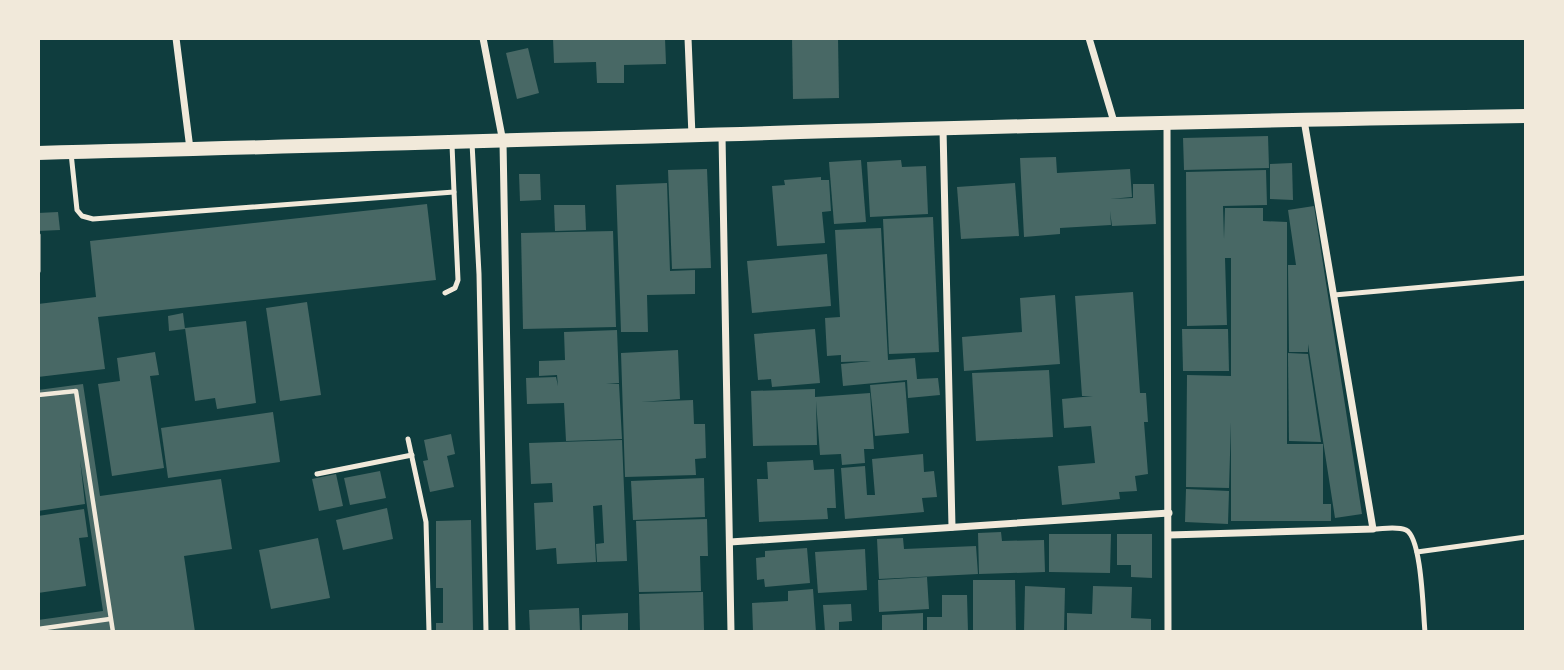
<svg xmlns="http://www.w3.org/2000/svg" width="1564" height="670" font-family="'Roboto Serif',serif">
	<style>
		.building { fill: #486865 }
		.lines { fill: none; stroke-linecap: round; stroke-linejoin: round }
		.path { stroke: #f1e9da; stroke-width: 4.5 }
		.service { stroke: #f1e9da; stroke-width: 5 }
		.minor { stroke: #f1e9da; stroke-width: 7 }
		.secondary { stroke: #f1e9da; stroke-width: 14 }
	</style>
	<rect width="100%" height="100%" fill="#0f3d3e"/>
	<g class="building">
		<path d="M553 38H665L666 64 624 65V83H597L596 62 554 63Z"/>
		<path d="M792 38H838L839 98 793 99Z"/>
		<path d="M528 48 539 93 517 99 506 53Z"/>
		<path d="M1268 136 1269 168 1184 170 1183 138Z"/>
		<path d="M1056 157 1057 173 1130 169 1132 197 1110 199 1133 198V184H1154L1156 224 1112 226 1110 211 1111 225 1060 228V234L1024 237 1020 158Z"/>
		<path d="M861 160 866 222 834 224 829 162Z"/>
		<path d="M901 160 902 167 926 166 928 214 870 217 867 162Z"/>
		<path d="M1292 163 1293 200 1270 199V164Z"/>
		<path d="M707 169 711 268 672 269 668 170Z"/>
		<path d="M1266 170 1267 205 1223 206 1224 239 1225 208H1263V221L1287 222V444H1323V504H1331V521H1231V422L1229 488 1186 487 1187 375 1231 376V258H1225L1227 325 1187 326 1186 172Z"/>
		<path d="M519 174H540L541 200 520 201Z"/>
		<path d="M821 177V180H829L831 211 822 212 825 243 777 246 772 186 785 185 784 180Z"/>
		<path d="M667 183 670 271 695 270V294L647 295 648 332H621L616 185Z"/>
		<path d="M1015 183 1019 236 961 239 957 187Z"/>
		<path d="M427 204 436 280 98 317 105 369 38 377V304L96 297 90 241Z"/>
		<path d="M554 205H585L586 230 555 231Z"/>
		<path d="M1314 206 1362 514 1335 518 1308 344V352H1289L1288 265H1296L1288 210Z"/>
		<path d="M58 212 60 230 38 231V213Z"/>
		<path d="M933 217 939 352 889 354 883 219Z"/>
		<path d="M881 228 888 360 915 358 917 379 938 378 940 395 908 398 907 380 843 386 841 364 871 361 841 362V355L827 356 825 318 840 317 835 230Z"/>
		<path d="M613 231 616 327 523 329 521 233Z"/>
		<path d="M827 254 831 306 752 313 747 261Z"/>
		<path d="M1133 292 1140 393H1146L1148 422H1144L1148 474 1135 476 1137 491 1119 492 1120 499 1062 505 1058 466 1095 463 1091 426 1064 428 1062 399 1093 396H1082L1075 296Z"/>
		<path d="M1055 295 1060 364 964 371 962 337 1022 332 1020 298Z"/>
		<path d="M307 302 321 395 280 401 266 308Z"/>
		<path d="M183 313 185 329 169 331 168 316Z"/>
		<path d="M246 321 256 403 217 409 215 398 195 401 185 328Z"/>
		<path d="M815 329 820 383 772 387 771 379 758 380 754 334Z"/>
		<path d="M1182 329H1228L1229 371H1183Z"/>
		<path d="M617 330 619 383 606 384H619L622 439 566 441 564 403 527 404 526 378 556 377 558 386 557 375 539 376V361L565 360 564 332Z"/>
		<path d="M678 350 680 399 641 402 693 400 694 424H705L706 458 695 459 696 475 625 477 621 353Z"/>
		<path d="M155 352 159 375 150 376 164 468 112 476 98 384 120 381 117 358Z"/>
		<path d="M1288 353 1308 354 1321 442 1289 441Z"/>
		<path d="M1049 370 1053 437 976 441 972 373Z"/>
		<path d="M905 382 909 433 875 436 870 385Z"/>
		<path d="M83 384 100 496 221 479 232 549 184 556 195 632H38V620L103 611 80 460 85 504 38 511V390Z"/>
		<path d="M815 389V397L870 393 874 449H864L865 463 842 465 841 454 820 455 816 401 817 445 753 446 751 391Z"/>
		<path d="M273 412 280 462 168 478 161 428Z"/>
		<path d="M451 434 455 454 447 456 454 487 430 492 423 461 428 460 424 440Z"/>
		<path d="M622 440 627 561 597 562 596 544 604 543 602 505 593 506 596 562 557 564 556 548 536 550 534 503 553 502 552 483 531 484 529 443Z"/>
		<path d="M923 454 924 472 934 471 937 497 922 498 924 512 845 519 841 468 865 466 867 495H875L872 459Z"/>
		<path d="M813 460 814 470 834 469 836 508H827L828 519 759 522 757 479H768L767 462Z"/>
		<path d="M380 471 386 498 350 505 344 478Z"/>
		<path d="M336 474 343 506 319 511 312 479Z"/>
		<path d="M704 478 705 517 633 520 631 481Z"/>
		<path d="M1186 489 1229 491 1228 524 1185 522Z"/>
		<path d="M387 508 393 539 343 550 336 520Z"/>
		<path d="M84 509 88 537 79 538 86 586 38 593V516Z"/>
		<path d="M707 519 708 556H700L701 591 639 592 636 521Z"/>
		<path d="M471 520 473 632H436V623H443V588H436V521Z"/>
		<path d="M1001 532 1002 541 1044 540 1045 572 979 574 978 533Z"/>
		<path d="M1049 534H1111L1110 573 1049 572Z"/>
		<path d="M1117 534H1152V578L1131 577V565H1117Z"/>
		<path d="M318 538 330 598 271 609 259 550Z"/>
		<path d="M903 538 904 549 976 546 978 574 879 579 877 539Z"/>
		<path d="M807 548 810 583 765 587 764 579 757 580 756 558 765 557V551Z"/>
		<path d="M865 549 867 590 818 593 815 552Z"/>
		<path d="M927 577 929 609 879 612 878 580Z"/>
		<path d="M973 580H1015L1016 632H973Z"/>
		<path d="M1025 586 1065 588 1064 632H1024Z"/>
		<path d="M1093 586 1132 587 1131 618 1151 619V632H1067V613L1092 614Z"/>
		<path d="M813 589 816 632H753L752 603 788 601V591Z"/>
		<path d="M703 592 704 630 640 631 639 594Z"/>
		<path d="M942 595H967L968 632H927V617H942Z"/>
		<path d="M851 604 852 621 839 622V632H825L823 605Z"/>
		<path d="M579 608 580 632H530L529 610Z"/>
		<path d="M628 613V632H582V615Z"/>
		<path d="M923 613V632H882V615Z"/>
	</g>
	<g class="lines">
		<g class="path">
			<path d="M38 395 76 391 113 632"/>
			<path d="M38 629 110 619"/>
		</g>
		<g class="service">
			<path d="M472 143 479 274 486 632"/>
			<path d="M71 153 77 210 82 216 93 219 454 192 452 145"/>
			<path d="M38 235V271"/>
			<path d="M445 293 455 288 458 280 454 192"/>
			<path d="M1334 295 1526 278"/>
			<path d="M408 439 426 522 429 632"/>
			<path d="M317 474 412 455"/>
			<path d="M1373 529C1383 529 1397 526 1406 530 1422 538 1423 613 1425 632"/>
			<path d="M1417 552 1526 537"/>
		</g>
		<g class="minor">
			<path d="M176 38 190 149"/>
			<path d="M483 38 503 142 512 632"/>
			<path d="M688 38 692 136"/>
			<path d="M1089 38 1114 122"/>
			<path d="M1167 121 1168 632"/>
			<path d="M943 129 952 527"/>
			<path d="M722 136 731 632"/>
			<path d="M1169 535 1373 529 1304 120"/>
			<path d="M730 542 1169 513"/>
		</g>
		<path class="secondary" d="M38 153C534 141 1030 123 1526 116"/>
	</g>
	<rect width="1564" height="670" fill="none" stroke="#f1e9da" stroke-width="80"/>
</svg>
